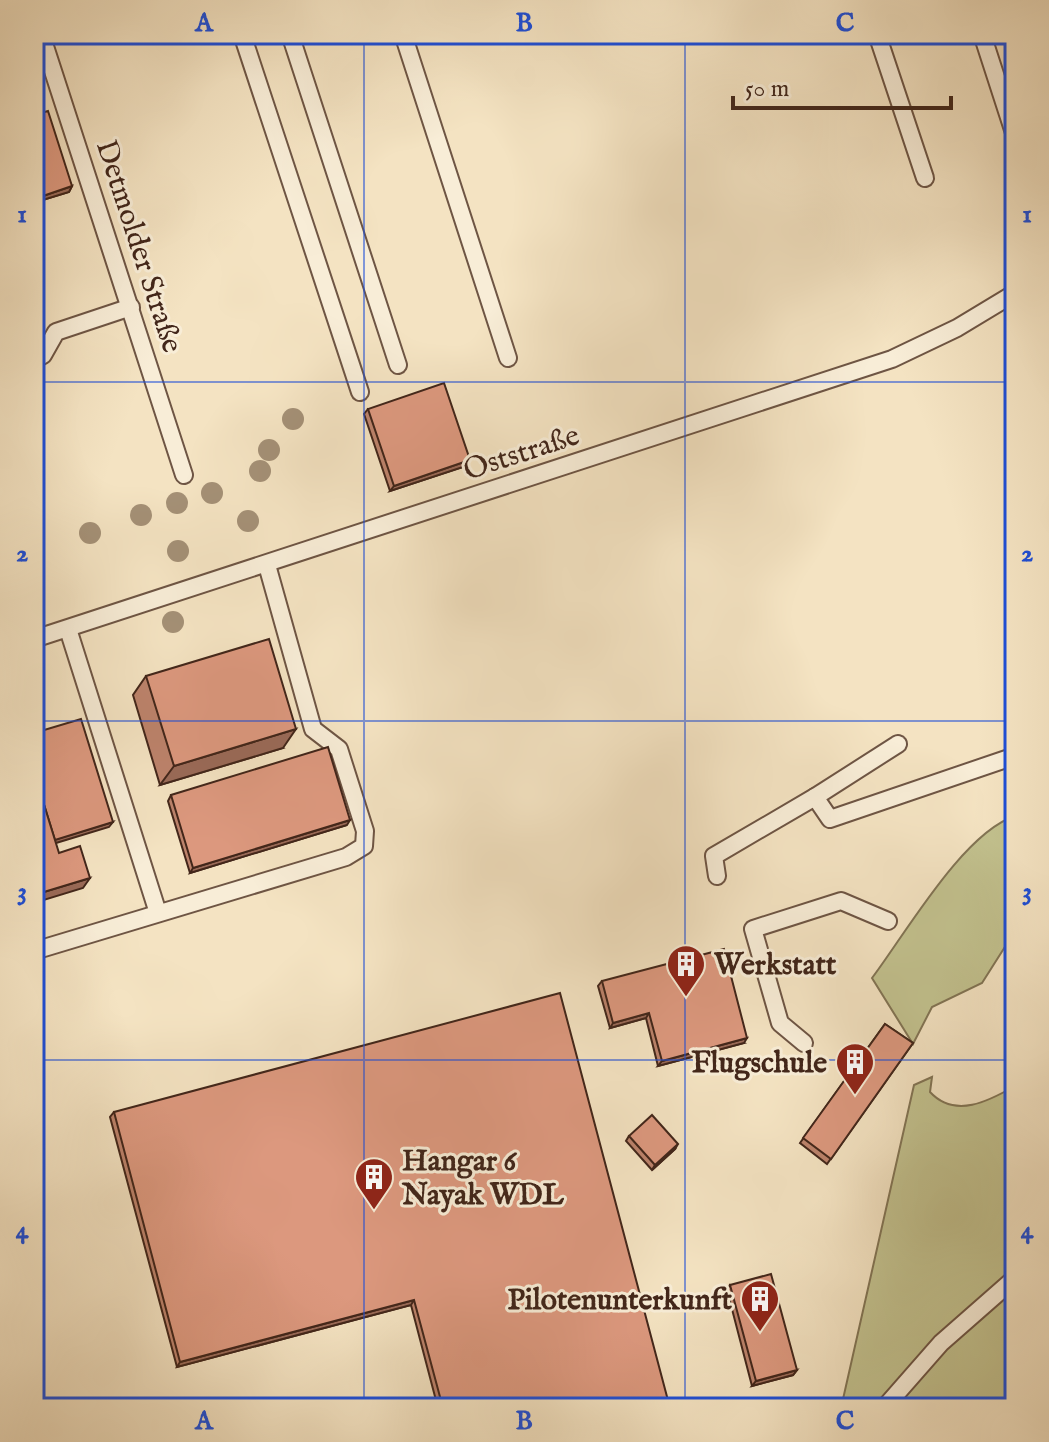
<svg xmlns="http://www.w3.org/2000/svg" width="1049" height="1442" font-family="'IM FELL English',serif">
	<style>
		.green { fill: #c2c18e; stroke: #827454; stroke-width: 2 }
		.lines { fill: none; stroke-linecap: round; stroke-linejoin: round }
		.lane-casing { stroke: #6e5544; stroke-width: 20 }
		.lane { stroke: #f8edd7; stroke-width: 16 }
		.tree { fill: #a49076 }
		.wall { fill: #bd836c; stroke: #42261a; stroke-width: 2 }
		.shaded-wall { fill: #9a6a58; stroke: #42261a; stroke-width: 2 }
		.building { fill: #dc987e; stroke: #42261a; stroke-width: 2 }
		.grid { fill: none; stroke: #1d4ed8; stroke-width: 2; stroke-opacity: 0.55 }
		.labels { text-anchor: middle; stroke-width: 6; stroke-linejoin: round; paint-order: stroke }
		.street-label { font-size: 30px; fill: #42261a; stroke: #f8edd7 }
		.poi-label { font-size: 30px; font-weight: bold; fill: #42261a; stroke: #f8edd7; text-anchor: start }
		.neatline { fill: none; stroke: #1d4ed8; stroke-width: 3 }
		.grid-label { font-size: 26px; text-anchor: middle; font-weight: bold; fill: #1d4ed8 }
	</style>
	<rect width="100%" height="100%" fill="#f4e3c2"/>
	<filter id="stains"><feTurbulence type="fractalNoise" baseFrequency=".0025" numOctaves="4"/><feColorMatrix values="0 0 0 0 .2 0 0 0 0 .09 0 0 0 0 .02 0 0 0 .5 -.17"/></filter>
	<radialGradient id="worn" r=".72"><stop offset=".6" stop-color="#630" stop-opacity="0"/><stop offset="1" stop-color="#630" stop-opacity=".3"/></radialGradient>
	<g class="green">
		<path d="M1015 816V931L982 983 932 1007 913 1044 872 978C906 933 963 833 1015 816Z"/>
		<path d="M932 1077 930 1092C955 1119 989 1101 1015 1086V1408H841L914 1085Z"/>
	</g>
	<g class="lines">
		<defs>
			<g id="lane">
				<path d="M41 34 184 475"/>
				<path d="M242 34 360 392"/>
				<path d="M290 34 398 365"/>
				<path d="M403 34 508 358"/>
				<path d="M877 34 925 178"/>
				<path d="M982 34 1015 136"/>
				<path d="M34 360 43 355 56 332 131 307"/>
				<path d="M68 629 158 913"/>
				<path d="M34 639 892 359 957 328 1015 293"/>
				<path d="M815 797 898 744"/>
				<path d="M717 876 714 856 815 797 830 819 1015 756"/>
				<path d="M34 951 346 857 364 846 365 831 339 749 313 729 267 565"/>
				<path d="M804 1043 780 1023 753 929 841 901 888 921"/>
				<path d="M884 1408 941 1343 1015 1278"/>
			</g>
		</defs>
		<use href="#lane" class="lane-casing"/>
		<use href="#lane" class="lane"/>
	</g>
	<g class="tree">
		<circle cx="293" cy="419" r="11"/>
		<circle cx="269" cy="450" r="11"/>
		<circle cx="260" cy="471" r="11"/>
		<circle cx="212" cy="493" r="11"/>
		<circle cx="177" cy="503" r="11"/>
		<circle cx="141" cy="515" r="11"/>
		<circle cx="248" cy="521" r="11"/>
		<circle cx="90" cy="533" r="11"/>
		<circle cx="178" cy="551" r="11"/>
		<circle cx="173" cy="622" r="11"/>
	</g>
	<g class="wall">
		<path d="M34 115 72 186 69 192 36 202 34 194Z"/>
		<path d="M368 409 466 466 390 491 364 414Z"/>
		<path d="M146 676 283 748 160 785 133 695Z"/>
		<path d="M171 795 347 825 190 873 168 801Z"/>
		<path d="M602 981 744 1043 658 1066 646 1018 610 1028 598 986Z"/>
		<path d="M885 1024 913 1043 827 1164 800 1143Z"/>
		<path d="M114 1112 670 1408H438L411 1305 177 1367 110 1117Z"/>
		<path d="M629 1136 675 1149 652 1170 626 1141Z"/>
		<path d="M730 1285 797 1370 793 1375 752 1386 727 1290Z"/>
	</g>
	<g class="shaded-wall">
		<path d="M72 186 69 192 36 202 40 197Z"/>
		<path d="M470 460 466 466 390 491 394 486Z"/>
		<path d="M296 729 283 748 160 785 174 766Z"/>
		<path d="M350 820 347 825 190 873 193 868Z"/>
		<path d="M113 822 109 827 46 846 50 841Z"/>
		<path d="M90 878 83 888 34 903V895Z"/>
		<path d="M649 1013 646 1018 610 1028 613 1023Z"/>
		<path d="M747 1038 744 1043 658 1066 662 1061Z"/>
		<path d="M678 1144 675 1149 652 1170 655 1165Z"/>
		<path d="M414 1300 411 1305 177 1367 180 1362Z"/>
		<path d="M797 1370 793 1375 752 1386 756 1381Z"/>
	</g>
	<g class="building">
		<path d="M48 111 72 186 40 197 34 178V115Z"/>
		<path d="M444 383 470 460 394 486 368 409Z"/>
		<path d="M269 639 296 729 174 766 146 676Z"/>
		<path d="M81 719 113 822 55 840 37 782 34 783V733Z"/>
		<path d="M328 747 350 820 193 868 171 795Z"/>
		<path d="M37 782 59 853 80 846 90 878 34 895V783Z"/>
		<path d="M724 949 747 1038 662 1061 649 1013 613 1023 602 981Z"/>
		<path d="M560 993 670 1408H443L414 1300 180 1362 114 1112Z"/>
		<path d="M885 1024 913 1043 831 1159 803 1138Z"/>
		<path d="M652 1115 678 1144 655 1165 629 1136Z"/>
		<path d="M771 1274 797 1370 756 1381 730 1285Z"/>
	</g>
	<path class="grid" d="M364 34V1408M685 34V1408M34 382H1015M34 721H1015M34 1060H1015"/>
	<defs>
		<symbol id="building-pin" viewBox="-11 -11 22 30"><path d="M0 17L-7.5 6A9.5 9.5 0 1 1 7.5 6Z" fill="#8f2418" stroke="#f8edd7"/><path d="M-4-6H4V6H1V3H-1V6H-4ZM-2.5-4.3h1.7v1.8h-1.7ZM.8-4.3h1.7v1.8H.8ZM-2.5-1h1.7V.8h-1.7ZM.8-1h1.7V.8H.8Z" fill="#fff"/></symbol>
	</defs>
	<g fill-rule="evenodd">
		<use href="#building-pin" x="664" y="942" width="44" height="60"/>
		<use href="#building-pin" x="833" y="1040" width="44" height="60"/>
		<use href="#building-pin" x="352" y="1155" width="44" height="60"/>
		<use href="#building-pin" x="738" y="1277" width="44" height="60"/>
	</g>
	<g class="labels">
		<g class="street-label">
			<text transform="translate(140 246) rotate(72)" y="10">Detmolder Straße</text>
			<text transform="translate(521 452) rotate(-18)" y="10">Oststraße</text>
		</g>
		<g class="poi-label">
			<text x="714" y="974">Werkstatt</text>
			<text x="827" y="1072" text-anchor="end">Flugschule</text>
			<text x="402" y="1170">Hangar 6<tspan x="402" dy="34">Nayak WDL</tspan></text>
			<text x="732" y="1309" text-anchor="end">Pilotenunterkunft</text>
		</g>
	</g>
	<rect width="1049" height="1442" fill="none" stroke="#f4e3c2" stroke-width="88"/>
	<path d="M733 96v12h218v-12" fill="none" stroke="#42261a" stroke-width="4"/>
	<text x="745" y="96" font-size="24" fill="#42261a" stroke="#f8edd7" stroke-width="6" paint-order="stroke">50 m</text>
	<rect x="44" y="44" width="961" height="1354" class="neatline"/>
	<g class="grid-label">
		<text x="204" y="31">A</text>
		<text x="524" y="31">B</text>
		<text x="845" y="31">C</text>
		<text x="22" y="222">1</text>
		<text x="1027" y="222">1</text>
		<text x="22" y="561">2</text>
		<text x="1027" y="561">2</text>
		<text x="22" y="899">3</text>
		<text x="1027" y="899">3</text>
		<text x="22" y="1238">4</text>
		<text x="1027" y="1238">4</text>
		<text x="204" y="1429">A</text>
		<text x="524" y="1429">B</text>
		<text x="845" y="1429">C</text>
	</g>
	<rect width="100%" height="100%" filter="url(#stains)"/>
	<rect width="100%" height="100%" fill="url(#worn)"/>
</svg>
